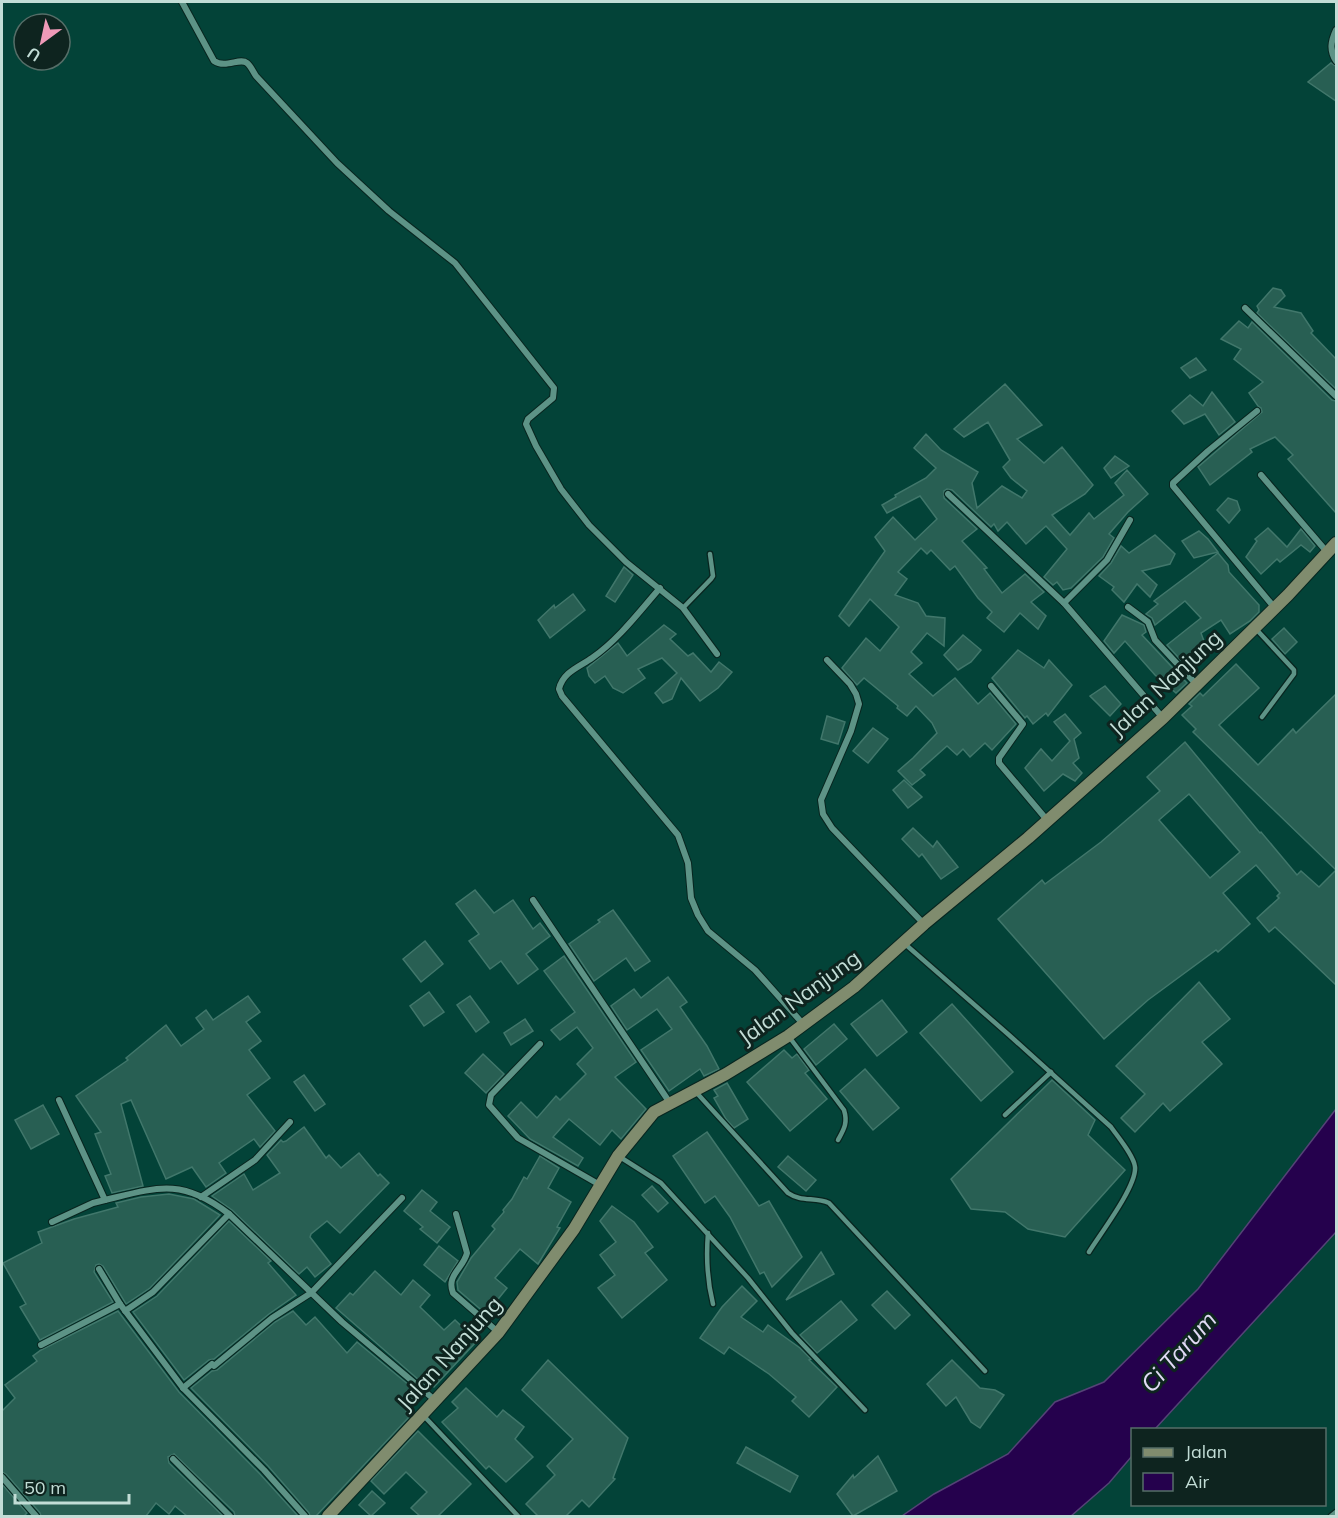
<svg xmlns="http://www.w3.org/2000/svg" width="1338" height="1518" font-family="Mulish,sans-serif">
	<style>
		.water { fill: #25014d; stroke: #544376; stroke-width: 1.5 }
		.building { fill: #285f53; stroke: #41776b; stroke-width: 1.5; fill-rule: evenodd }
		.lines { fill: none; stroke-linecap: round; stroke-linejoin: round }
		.lane-casing { stroke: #08251f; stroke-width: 7 }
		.street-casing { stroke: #08251f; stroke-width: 8 }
		.secondary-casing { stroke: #08251f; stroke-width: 14 }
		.lane { stroke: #5d9386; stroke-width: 4.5 }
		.street { stroke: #5d9386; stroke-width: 6 }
		.secondary { stroke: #808c6e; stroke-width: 12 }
		.labels { text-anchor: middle; stroke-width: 6; stroke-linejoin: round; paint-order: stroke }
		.street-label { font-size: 22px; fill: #c2ddd6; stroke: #0e241f }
		.water-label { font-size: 24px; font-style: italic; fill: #e1daf5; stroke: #0e241f }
	</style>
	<rect width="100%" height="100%" fill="#034338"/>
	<path class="water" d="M1336 1109V1232L1155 1429 1132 1430V1456L1109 1483 1071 1516H902L934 1494 1008 1454 1055 1402 1104 1382 1198 1289Z"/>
	<g class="building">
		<path d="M1331 63 1336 66V101L1308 82Z"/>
		<path d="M1273 288 1281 290 1285 296 1274 307 1301 313 1313 331 1311 333 1336 359V389L1257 313 1259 310 1257 306Z"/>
		<path d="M1239 321 1248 328 1252 322 1332 400 1336 401V513L1288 459 1293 455 1275 437 1250 449 1252 452 1210 485 1198 467 1262 412 1261 408 1258 406 1249 393 1263 382 1234 359 1241 349 1221 339Z"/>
		<path d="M1196 358 1206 370 1190 378 1181 368Z"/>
		<path d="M1005 384 1042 425 1017 439 1044 463 1062 447 1093 485 1085 494 1052 515 1070 535 1089 513 1094 519 1124 495 1115 483 1127 470 1148 494 1128 512 1109 534 1114 538 1103 557 1071 588 1063 590 1057 582 1053 585 1044 577 1067 549 1046 526 1026 544 1007 522 998 531 994 524 991 527 952 490 947 489 944 491V498L977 529 962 541 987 568 984 569 1002 593 1025 574 1044 592 1031 602 1046 616 1038 629 1020 613 1004 632 987 618 992 612 978 598 955 566 950 570 931 550 927 554 921 548 898 572 907 579 895 595 918 603 926 616 945 618 944 646 927 633 911 652 922 663 909 674 933 696 955 678 978 704 990 693 1016 724 992 750 985 743 970 757 963 749 957 755 947 746 920 770 925 775 912 785 898 771 913 758 937 733 932 723 916 706 907 716 897 708 898 706 864 678 857 685 842 668 866 638 880 651 899 627 870 599 849 626 839 616 885 551 875 537 893 517 915 540 937 519 920 496 887 513 882 505 896 497 895 495 926 478 936 468 914 448 926 434 941 450 978 472 972 483 977 508 1002 486 1022 498 1027 491 1011 478 1003 467 1010 460 988 422 964 437 954 429Z"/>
		<path d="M1212 392 1235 422 1219 435 1205 414 1184 424 1172 411 1190 395 1203 406Z"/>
		<path d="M1115 456 1129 466 1111 478 1104 468Z"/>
		<path d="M1228 498 1237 501 1240 510 1229 523 1217 510Z"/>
		<path d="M1268 528 1287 547 1301 529 1315 546 1310 552 1301 545 1280 562 1277 559 1261 574 1246 557 1257 541 1255 539Z"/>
		<path d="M1199 531 1208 539 1218 552 1194 558 1182 541Z"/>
		<path d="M1155 535 1175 554 1170 564 1142 571 1157 585 1150 597 1137 584 1124 602 1112 590 1114 587 1099 576 1111 563 1121 546 1129 553Z"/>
		<path d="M1218 553 1228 565 1229 572 1259 605V612L1250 621 1230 634 1221 620 1201 633 1208 652 1188 668 1167 645 1201 618 1185 601 1155 625 1152 618 1146 614 1158 604 1154 601Z"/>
		<path d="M624 567 633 575 615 602 606 596Z"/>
		<path d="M573 594 585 610 550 638 538 620 554 605 555 608Z"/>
		<path d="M1122 615 1144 625 1146 632 1142 635 1187 683 1176 693 1155 675 1125 641 1114 653 1104 641Z"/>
		<path d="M664 625 676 634 670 639 688 656 693 653 711 672 719 662 732 672 718 688 700 701 681 678 672 699 663 703 655 693 677 673 662 658 638 669 645 678 623 693 613 688 605 676 595 683 589 676 587 668 618 643 627 656Z"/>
		<path d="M1284 628 1297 642 1285 654 1272 639Z"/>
		<path d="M963 635 981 650 971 662 958 670 944 655Z"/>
		<path d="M1018 650 1044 668 1049 660 1072 685 1048 716 1046 713 1033 724 1027 716 1025 718 992 678Z"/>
		<path d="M1236 664 1259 688 1219 725 1258 765 1293 729 1296 733 1336 694V985L1275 927 1269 932 1257 918 1279 898 1277 896 1280 893 1256 865 1223 893 1250 924 1218 952 1216 950 1148 1000 1104 1039 998 919 1042 880 1045 884 1101 842 1160 791 1147 777 1185 742 1260 833 1261 832 1297 875 1301 871 1319 887 1336 870 1193 732 1196 729 1182 715 1192 706 1189 704 1200 693 1203 696ZM1189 794 1240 852 1210 878 1159 820Z"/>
		<path d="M1105 686 1121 704 1110 716 1090 696Z"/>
		<path d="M1065 714 1081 733 1074 739 1079 758 1073 763 1082 773 1075 781 1063 774 1044 791 1025 768 1041 749 1052 761 1070 741 1054 722Z"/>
		<path d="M827 716 845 722 838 744 821 739Z"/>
		<path d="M873 728 888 739 868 763 853 751Z"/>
		<path d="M904 780 922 797 908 808 893 790Z"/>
		<path d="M913 828 933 847 937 841 958 867 941 879 922 854 919 857 902 839Z"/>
		<path d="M475 890 494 913 513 900 533 929 540 923 550 936 526 954 538 969 518 984 501 961 490 969 469 941 479 934 456 904Z"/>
		<path d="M613 910 650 961 635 971 626 958 594 981 569 944 600 922 598 920Z"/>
		<path d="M425 941 443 964 421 982 403 959Z"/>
		<path d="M564 956 636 1062 615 1077 646 1109 621 1139 612 1130 600 1145 569 1119 553 1137 583 1158 578 1166 530 1139 508 1116 521 1102 537 1118 556 1096 560 1100 586 1074 577 1064 593 1048 577 1027 560 1040 551 1030 575 1012 544 971Z"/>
		<path d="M668 977 687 1002 680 1007 707 1046 719 1069 704 1076 700 1069 669 1091 641 1050 672 1029 657 1009 627 1030 611 1006 634 989 641 998Z"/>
		<path d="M1199 982 1230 1019 1202 1042 1222 1064 1170 1111 1163 1103 1135 1132 1121 1118 1145 1094 1116 1066Z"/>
		<path d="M429 992 444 1012 424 1026 410 1006Z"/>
		<path d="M248 996 260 1012 246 1022 261 1041 249 1050 270 1078 247 1095 275 1131 260 1147 254 1139 219 1163 226 1173 206 1187 192 1167 166 1179 131 1100 121 1104 143 1186 112 1193 105 1176 111 1174 95 1134 101 1132 76 1096 128 1060 126 1058 166 1025 181 1046 204 1029 196 1018 206 1010 213 1020Z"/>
		<path d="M470 996 489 1022 476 1032 457 1005Z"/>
		<path d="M882 1000 907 1032 877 1056 851 1024Z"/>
		<path d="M952 1004 1013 1072 981 1101 920 1033Z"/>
		<path d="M525 1019 533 1031 511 1045 504 1033Z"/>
		<path d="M834 1024 847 1039 816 1065 804 1049Z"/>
		<path d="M784 1050 792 1058 797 1054 809 1070 805 1073 827 1099 790 1131 747 1082Z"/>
		<path d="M483 1054 504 1074 486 1093 465 1073Z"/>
		<path d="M865 1069 899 1108 873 1130 840 1091Z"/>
		<path d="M304 1075 325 1104 315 1111 294 1082Z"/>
		<path d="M1052 1080 1095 1120 1088 1135 1125 1170 1065 1237 1028 1229 1005 1212 971 1209 951 1179Z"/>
		<path d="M727 1083 748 1119 734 1128 726 1119 714 1098 718 1096 714 1090Z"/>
		<path d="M43 1105 59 1134 31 1149 15 1120Z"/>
		<path d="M304 1127 326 1158 329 1155 341 1168 359 1153 378 1176 380 1174 389 1183 340 1233 327 1221 311 1234 310 1237 331 1264 315 1277 307 1267 299 1274 232 1210 212 1196 244 1174 253 1190 280 1173 267 1155 281 1140 283 1142 286 1141Z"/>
		<path d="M707 1132 759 1206 769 1201 802 1257 772 1287 764 1272 760 1274 730 1217 715 1196 705 1203 673 1156Z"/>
		<path d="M540 1156 559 1168 548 1188 571 1202 557 1227 560 1228 538 1264 520 1249 495 1278 507 1288 486 1314 458 1290 457 1282 471 1258 495 1229 492 1226 504 1212 503 1210 512 1199 524 1177 527 1179Z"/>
		<path d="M788 1156 816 1180 806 1191 778 1167Z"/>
		<path d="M652 1186 668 1203 658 1212 642 1195Z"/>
		<path d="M422 1190 437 1202 430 1211 450 1227 437 1243 420 1229 423 1227 404 1211Z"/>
		<path d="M169 1194 194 1199 220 1215 150 1288 126 1304 103 1266 99 1264 96 1265 94 1272 113 1302 40 1340 20 1307 26 1304 3 1263 42 1243 38 1232 74 1219 118 1207 116 1203 141 1197Z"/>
		<path d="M612 1206 634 1222 653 1247 645 1253 667 1280 622 1318 598 1288 615 1275 600 1255 616 1242 600 1221Z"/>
		<path d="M229 1221 271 1261 268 1263 296 1295 269 1314 214 1359 209 1360 184 1380 133 1312 157 1296Z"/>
		<path d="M439 1246 458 1261 445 1282 424 1265Z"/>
		<path d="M821 1252 834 1274 786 1300Z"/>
		<path d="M375 1271 401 1295 413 1280 430 1295 420 1307 444 1330 455 1320 477 1341 434 1387 431 1384 428 1388 336 1308 350 1293 353 1295Z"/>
		<path d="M742 1286 757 1301 741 1317 763 1332 768 1325 800 1348 811 1359 809 1360 837 1387 809 1417 792 1401 796 1397 769 1374 729 1347 724 1354 700 1338 722 1307Z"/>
		<path d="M887 1291 910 1315 895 1329 872 1305Z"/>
		<path d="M841 1301 857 1320 817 1353 800 1335Z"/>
		<path d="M118 1311 179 1392 260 1474 298 1516H235L234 1512 174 1454 168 1457 169 1463 223 1516H187L175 1506 169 1514 156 1503 146 1516H41L40 1513 6 1474 2 1472V1411L15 1398 5 1385 37 1361 33 1356 41 1350Z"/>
		<path d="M293 1311 306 1325 315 1317 347 1353 357 1342 421 1395 406 1412 410 1416 316 1516H310L309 1513 268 1466 191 1388 212 1371 217 1370 275 1322Z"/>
		<path d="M548 1360 628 1438 613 1478 615 1479 589 1507 582 1500 566 1516H538L526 1504 555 1475 547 1466 573 1439 522 1390Z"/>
		<path d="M952 1360 980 1388 995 1390 1004 1395 980 1428 971 1422 956 1397 946 1406 927 1384Z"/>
		<path d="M466 1388 497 1417 503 1410 524 1427 515 1439 533 1457 506 1482 489 1466 486 1469 442 1422 458 1408 452 1402Z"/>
		<path d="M418 1431 471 1484 438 1516H420L411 1508 427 1492 406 1472 384 1494 371 1481Z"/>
		<path d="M746 1447 798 1476 790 1492 737 1463Z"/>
		<path d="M878 1456 897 1491 853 1516 837 1494 853 1475 854 1478Z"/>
		<path d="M2 1484 27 1513 24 1516H2Z"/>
		<path d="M372 1491 385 1503 371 1516 359 1505Z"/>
	</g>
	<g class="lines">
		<defs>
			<g id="lane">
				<path d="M683 608 711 579 713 576 710 554"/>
				<path d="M1256 629 1294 670V674L1262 717"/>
				<path d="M905 944 1009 1035 1111 1127C1118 1137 1134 1156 1135 1167 1137 1186 1100 1234 1089 1252"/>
				<path d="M790 1038 844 1110C848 1123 844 1129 838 1140"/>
				<path d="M695 1091 788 1193C801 1202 815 1197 829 1203L985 1371"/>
				<path d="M1005 1115 1051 1072"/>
				<path d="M620 1157 661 1183 748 1278 792 1333 865 1410"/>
				<path d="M708 1233C706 1257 707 1280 713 1304"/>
				<path d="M423 1415 518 1516"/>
				<path d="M1331 1516 1336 1512"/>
			</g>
			<g id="street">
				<path d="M182 2 214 61C226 69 240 57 247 63 251 66 253 72 256 76L337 163 389 211 455 263 554 388 553 398 528 419 526 424 536 446 561 489 589 525 626 562 683 608 717 654"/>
				<path d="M1336 30C1331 41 1329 50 1336 61"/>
				<path d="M1245 308 1336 396"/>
				<path d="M1257 411 1208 451 1173 483V486L1274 607"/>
				<path d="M1261 475 1327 552"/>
				<path d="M948 494 1064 603 1163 718"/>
				<path d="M660 588C639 612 619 639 592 658 579 667 563 672 559 689L562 696 678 835 688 863 691 898 698 915 708 931 755 970 804 1025"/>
				<path d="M1064 603 1107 560 1130 520"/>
				<path d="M1128 607 1148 622 1155 640 1196 684"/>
				<path d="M827 660 850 684 856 694 859 704 851 731 821 800 823 814 832 828 924 924"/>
				<path d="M991 686 1023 724 999 758V763L1047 820"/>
				<path d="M533 900 670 1103"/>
				<path d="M540 1044 491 1095 489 1105 518 1138 600 1185"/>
				<path d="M59 1100 105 1200C158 1187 182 1178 229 1214L342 1322 436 1401"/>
				<path d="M201 1197 255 1160 290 1122"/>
				<path d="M456 1214 467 1253C463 1269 446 1275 453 1293L498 1332"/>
				<path d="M52 1222 93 1203 105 1200"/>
				<path d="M99 1269 120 1304 183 1388 264 1470 305 1516"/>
				<path d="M125 1311 153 1292 229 1214"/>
				<path d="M41 1345 120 1304"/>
				<path d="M183 1388 212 1364 214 1366 272 1318 311 1293 402 1198"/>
				<path d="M173 1459 230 1516"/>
				<path d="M2 1477 36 1516"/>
			</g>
			<path id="secondary" d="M328 1516 498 1333 574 1229 618 1156 654 1112 726 1074 788 1036 854 987 924 924 1028 838 1163 718 1288 595 1336 543"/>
		</defs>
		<use href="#lane" class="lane-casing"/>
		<use href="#street" class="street-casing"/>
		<use href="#secondary" class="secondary-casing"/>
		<use href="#lane" class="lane"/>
		<use href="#street" class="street"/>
		<use href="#secondary" class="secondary"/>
	</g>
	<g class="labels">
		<g class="street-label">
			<text transform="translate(1165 683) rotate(-43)" y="8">Jalan Nanjung</text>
			<text transform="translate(799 997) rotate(-36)" y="8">Jalan Nanjung</text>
			<text transform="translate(449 1353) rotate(-48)" y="8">Jalan Nanjung</text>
		</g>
		<g class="water-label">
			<text transform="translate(1179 1352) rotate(-48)" y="8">Ci Tarum</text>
		</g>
	</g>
	<rect width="1338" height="1518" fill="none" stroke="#c2ddd6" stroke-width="6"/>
	<rect x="1131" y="1428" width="195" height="78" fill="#0e241f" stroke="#566e68" stroke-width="1.5"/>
	<rect x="1143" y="1448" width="30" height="9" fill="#808c6e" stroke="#566e68" stroke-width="1.5"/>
	<text x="1185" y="1458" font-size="18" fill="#c2ddd6">Jalan</text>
	<rect x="1143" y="1473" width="30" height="18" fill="#25014d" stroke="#566e68" stroke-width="1.5"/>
	<text x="1185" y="1488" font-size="18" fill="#c2ddd6">Air</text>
	<g transform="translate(42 42) rotate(213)"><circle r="28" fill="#0e241f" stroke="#566e68" stroke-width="1.5"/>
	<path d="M0-4.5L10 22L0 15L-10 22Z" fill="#ef9ab8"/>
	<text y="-9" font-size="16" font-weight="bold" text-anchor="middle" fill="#c2ddd6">U</text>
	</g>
	<path d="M15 1494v9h114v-9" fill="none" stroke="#c2ddd6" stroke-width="3"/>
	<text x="24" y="1494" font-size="18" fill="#c2ddd6" stroke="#0e241f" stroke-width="4.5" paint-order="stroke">50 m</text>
</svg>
